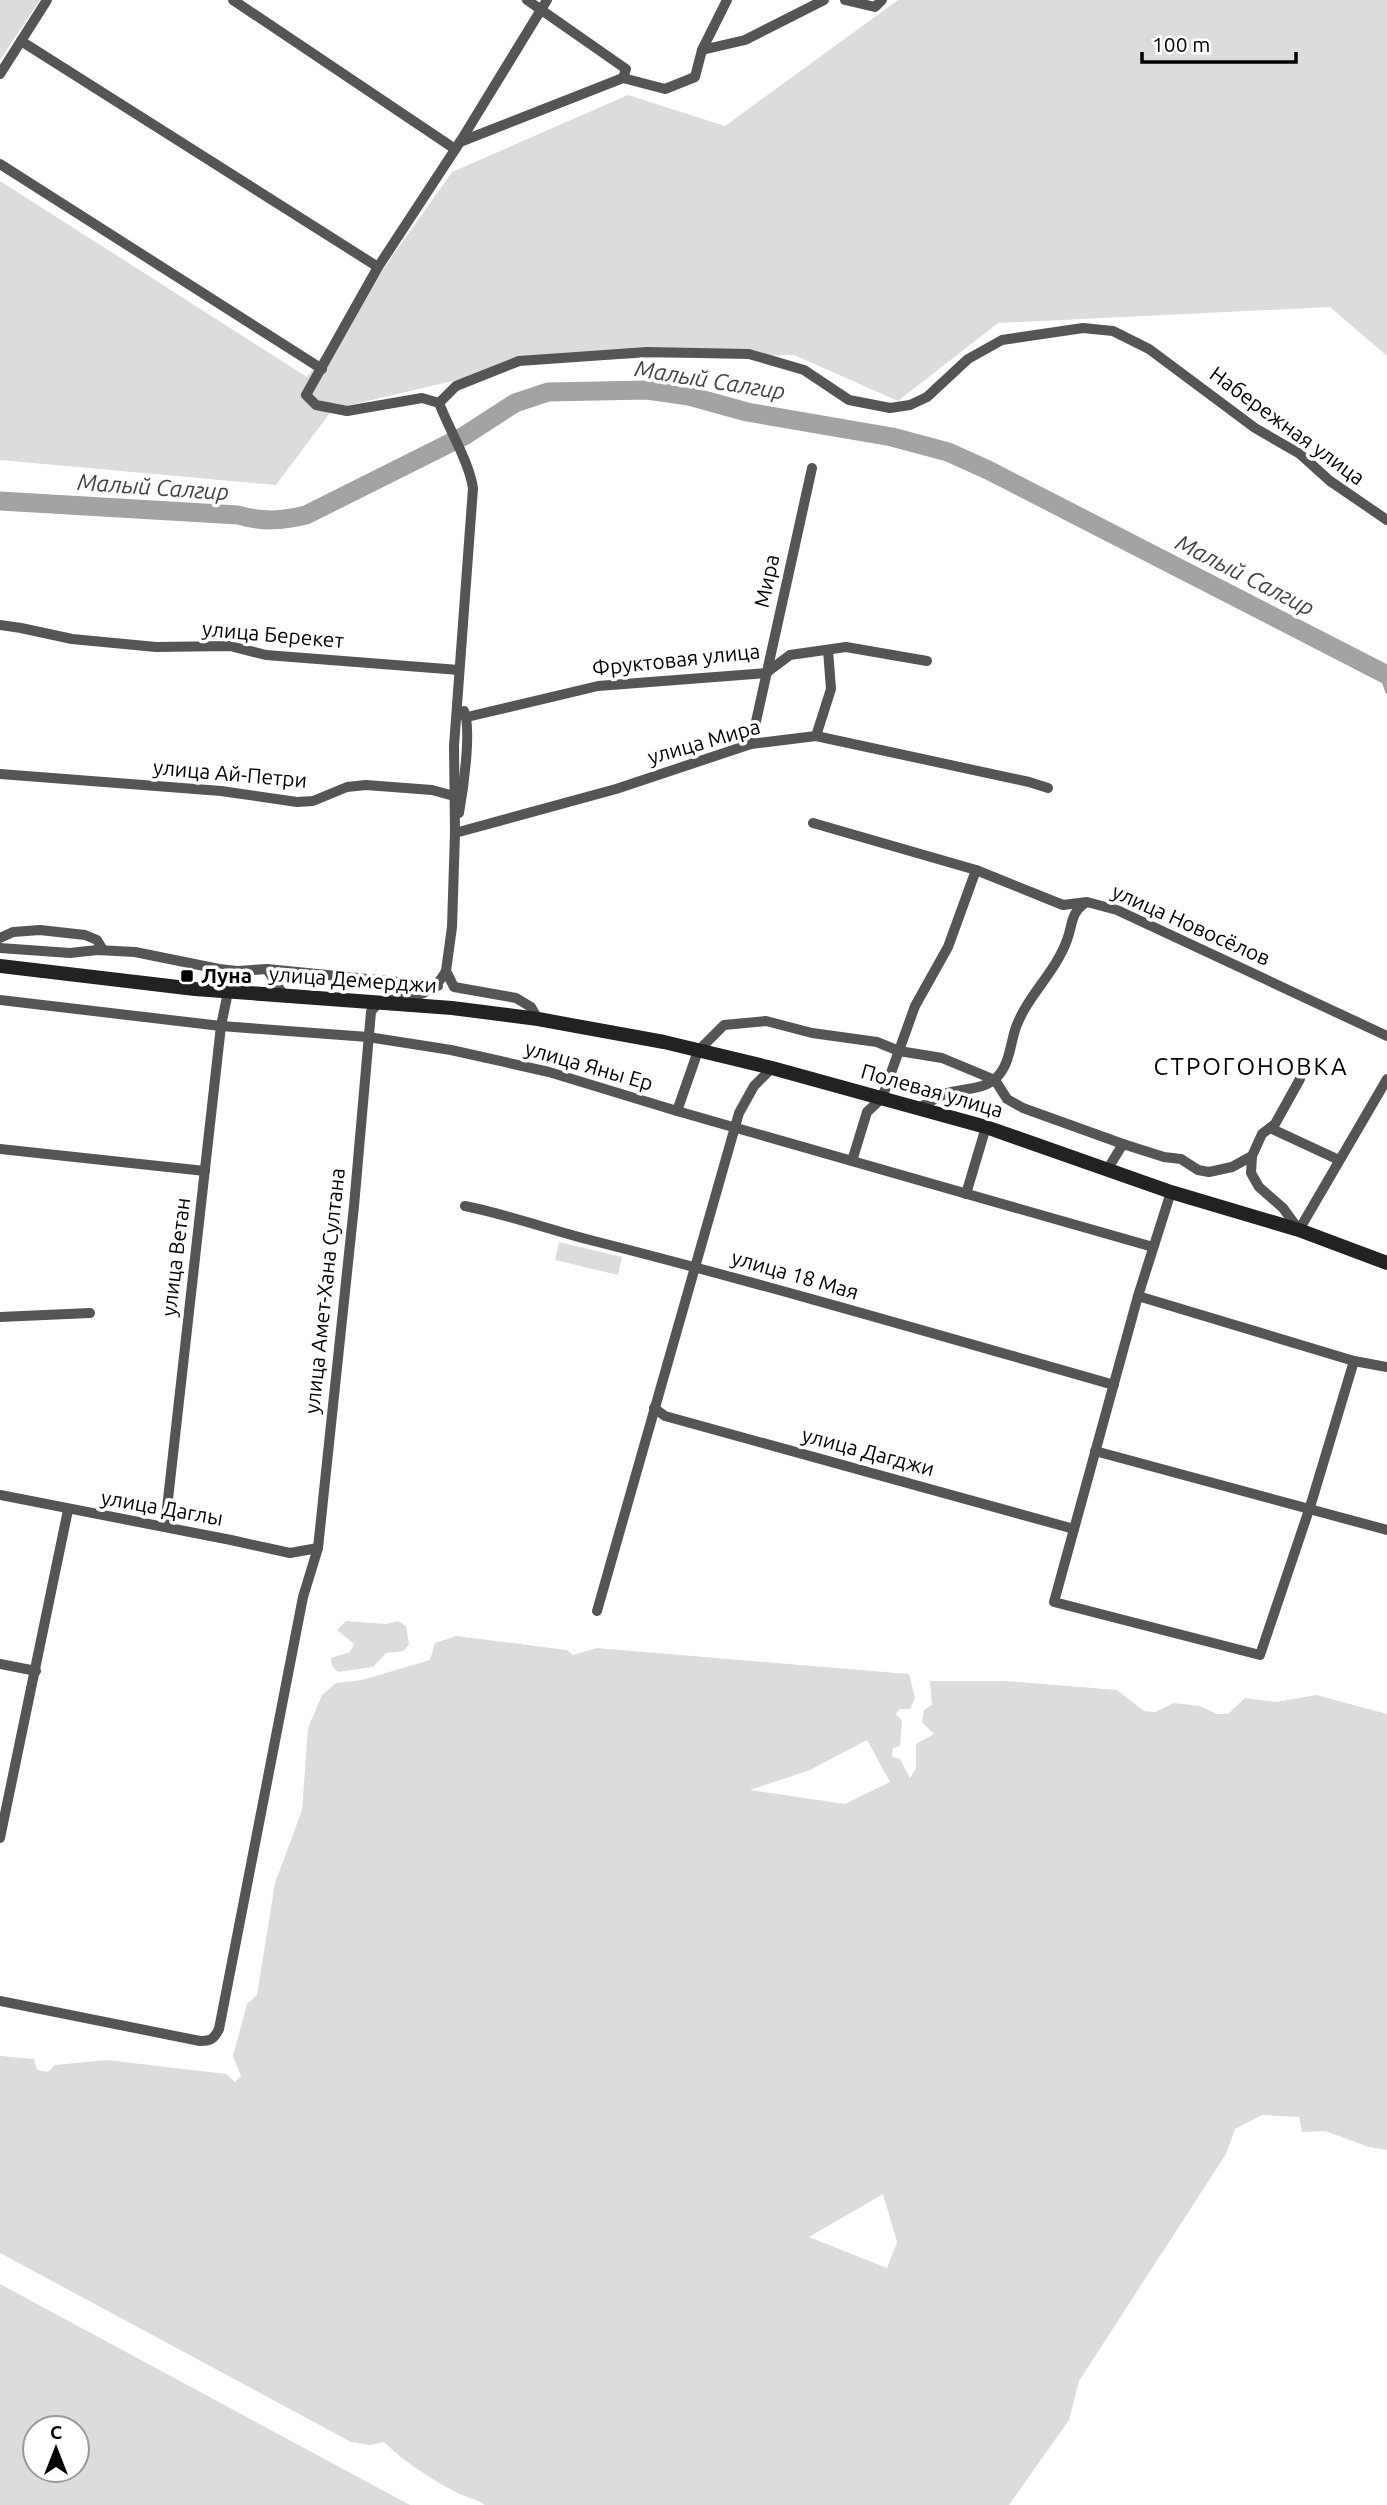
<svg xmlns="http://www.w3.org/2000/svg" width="1387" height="2505" font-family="Ubuntu,sans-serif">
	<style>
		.green { fill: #dcdcdc; fill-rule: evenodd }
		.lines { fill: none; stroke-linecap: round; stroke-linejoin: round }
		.stream { stroke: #a3a3a3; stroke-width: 3.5 }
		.river { stroke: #a3a3a3; stroke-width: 19 }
		.street { stroke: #555; stroke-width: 10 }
		.secondary { stroke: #222; stroke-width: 14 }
		.poi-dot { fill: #000; stroke: #fff; stroke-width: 2.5 }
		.labels { text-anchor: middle; stroke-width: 7; stroke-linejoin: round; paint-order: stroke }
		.street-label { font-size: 21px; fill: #000; stroke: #fff }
		.poi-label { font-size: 21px; font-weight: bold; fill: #000; stroke: #fff; text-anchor: start }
		.water-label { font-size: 23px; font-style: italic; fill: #444; stroke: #fff }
		.quarter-label { font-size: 24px; letter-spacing: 2px; fill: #000; stroke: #fff }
	</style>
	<rect width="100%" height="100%" fill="#fff"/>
	<g class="green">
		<path d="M0 0H40L0 60Z"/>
		<path d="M898 0H1387V356L1330 307 998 323 898 401 794 355 538 361 333 409 276 485 0 460V181L307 377 452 172 628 95 725 126Z"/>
		<path d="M559 1242 622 1257 618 1275 555 1260Z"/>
		<path d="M346 1621 386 1624 398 1621 406 1626 409 1644 404 1651 386 1653 373 1667 338 1672 332 1666 331 1658 350 1652 354 1644 337 1630Z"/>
		<path d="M456 1636 567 1650 573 1655 597 1648 909 1674 915 1698 910 1709H900L896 1714 902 1721 900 1746 893 1748 892 1757 900 1759 910 1778 916 1768V1744L934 1734 922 1722 924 1710 932 1705 930 1681H1006L1117 1690 1144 1711 1155 1712 1174 1703 1200 1706 1217 1714H1228L1245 1698 1276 1702 1316 1695 1387 1714V2150L1369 2147 1325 2131 1302 2132 1299 2117 1262 2115 1235 2129 1226 2154 1079 2381 1069 2420 1009 2505H485C475 2498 464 2497 454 2491 432 2480 402 2460 384 2442L370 2445 351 2442 0 2253V2056L34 2059 37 2070 48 2072 55 2065 107 2060 226 2074 235 2082 241 2076 233 2056 247 2004 257 1995 275 1883 302 1810 308 1728 322 1695 336 1683 362 1680 430 1660 435 1643ZM867 1740 890 1782 845 1804 750 1790 810 1770ZM883 2194 897 2242 887 2268 809 2237Z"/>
		<path d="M0 2284 410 2505H0ZM35 2428H77V2470H35Z"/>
	</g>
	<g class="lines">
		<path class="stream" d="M1380 671 1387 692"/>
		<path class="river" d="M0 501 238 515C262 522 281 521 306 515L464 436 515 403 548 392 647 390 689 396 747 412 892 437 948 452 988 470 1387 675"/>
		<g class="street">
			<path d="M233 0 455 149"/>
			<path d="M527 0 626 69 623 78"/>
			<path d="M845 0 875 7 882 0"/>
			<path d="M21 41 378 267"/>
			<path d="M702 50 727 0"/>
			<path d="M0 74 47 0"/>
			<path d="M460 142 623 78 665 89 695 77 702 50 745 40 824 0"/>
			<path d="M0 164 322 369"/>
			<path d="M439 403 456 386 519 361 647 352 749 354 804 370 849 400 890 408 910 405 927 397 968 359 1002 340 1083 328 1113 331 1149 349 1255 428 1300 454 1330 481 1387 520"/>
			<path d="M439 403C449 429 469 462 473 488L454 746 455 833 452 927 446 971 454 987 516 998 531 1007 538 1019"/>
			<path d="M439 403 422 398 347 411 316 405 306 395 378 267 460 142 547 0"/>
			<path d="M0 625 21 628 72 639 156 647 230 646 266 655 459 670"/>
			<path d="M467 717 598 686 766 673 790 655 846 647 927 661"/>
			<path d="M816 736 831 689 828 650"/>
			<path d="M751 744 812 468"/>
			<path d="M0 774 221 791 297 802 313 801 347 787 366 785 432 790 454 796"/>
			<path d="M459 813C463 791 472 729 464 711"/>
			<path d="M813 823 976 870 1063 905 1087 902 1117 910 1387 1036"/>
			<path d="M455 833 616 789 751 744 816 736 1029 782 1048 788"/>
			<path d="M0 938 13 932 40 930 85 935 97 940 103 950"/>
			<path d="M0 948 70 953 97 950 135 952 219 969 237 971 267 969 438 986"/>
			<path d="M267 969 284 996"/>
			<path d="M0 1000 221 1026 368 1037 451 1050 549 1072 677 1111 1153 1247"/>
			<path d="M1300 1079 1275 1124 1262 1134 1252 1156 1251 1173 1259 1187 1283 1208 1299 1230 1387 1079"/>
			<path d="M919 1108C928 1103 937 1097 947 1093 963 1088 985 1090 997 1077 1010 1064 1010 1044 1016 1027 1028 995 1055 973 1067 940 1073 924 1070 914 1085 903"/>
			<path d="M677 1111 698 1051 724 1025 766 1021 812 1033 877 1042 899 1051 942 1058 995 1080 1007 1099 1023 1108 1123 1144 1164 1157 1181 1159 1198 1170 1209 1172 1232 1167 1252 1156"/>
			<path d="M1270 1128 1339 1160"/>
			<path d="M0 1149 205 1171"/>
			<path d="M852 1161 867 1112 882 1098 915 1006 948 947 976 870"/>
			<path d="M1107 1170 1123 1144"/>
			<path d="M966 1194 986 1127"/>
			<path d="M465 1206C510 1215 553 1231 598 1242 771 1286 942 1336 1114 1385"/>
			<path d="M1138 1296 1354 1361 1310 1507 1260 1655 1054 1602 1138 1296 1171 1192"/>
			<path d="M0 1317 90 1313"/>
			<path d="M1354 1361 1387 1367"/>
			<path d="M654 1408 665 1416 1074 1529"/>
			<path d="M1095 1451 1387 1530"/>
			<path d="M0 1495 231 1540 290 1553 318 1548"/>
			<path d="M165 1526 221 1026 228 992"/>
			<path d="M597 1611 739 1113 754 1086 772 1068"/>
			<path d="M0 1664 36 1671"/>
			<path d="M0 1838 68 1510"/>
			<path d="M0 2001 200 2041C211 2041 214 2039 219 2029L303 1597 318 1548 354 1206 371 1012C384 988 424 1012 446 971"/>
		</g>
		<path class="secondary" d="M0 966 195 989 452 1008 538 1019 664 1042 772 1068 986 1127 1171 1192 1299 1230 1387 1263"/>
	</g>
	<rect class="poi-dot" x="180" y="969" width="14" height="14" rx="3.5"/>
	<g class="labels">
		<g class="street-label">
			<text transform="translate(1287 426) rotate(36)" y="7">Набережная улица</text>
			<text transform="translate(767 581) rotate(-78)" y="7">Мира</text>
			<text transform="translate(273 635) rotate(5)" y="7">улица Берекет</text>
			<text transform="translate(676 660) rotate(-6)" y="7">Фруктовая улица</text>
			<text transform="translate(704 742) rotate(-16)" y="7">улица Мира</text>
			<text transform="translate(230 774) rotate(5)" y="7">улица Ай-Петри</text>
			<text transform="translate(1191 925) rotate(24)" y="7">улица Новосёлов</text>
			<text transform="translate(353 980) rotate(4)" y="7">улица Демерджи</text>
			<text transform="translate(589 1066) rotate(16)" y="7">улица Яны Ер</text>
			<text transform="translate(932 1091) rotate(16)" y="7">Полевая улица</text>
			<text transform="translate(176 1257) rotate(-83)" y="7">улица Ветан</text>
			<text transform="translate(795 1275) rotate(16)" y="7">улица 18 Мая</text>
			<text transform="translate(325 1291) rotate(-84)" y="7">улица Амет-Хана Султана</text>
			<text transform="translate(868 1452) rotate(15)" y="7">улица Дагджи</text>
			<text transform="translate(162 1508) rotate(10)" y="7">улица Даглы</text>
		</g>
		<g class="poi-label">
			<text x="201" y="983">Луна</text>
		</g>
		<g class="water-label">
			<text transform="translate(710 380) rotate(9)" y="8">Малый Салгир</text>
			<text transform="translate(153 487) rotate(4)" y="8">Малый Салгир</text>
			<text transform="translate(1245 575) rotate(27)" y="8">Малый Салгир</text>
		</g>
		<g class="quarter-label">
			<text x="1251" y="1075">СТРОГОНОВКА</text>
		</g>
	</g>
	<g transform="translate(56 2449)"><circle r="33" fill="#ffffff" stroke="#999999" stroke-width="2"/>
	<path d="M0-5L12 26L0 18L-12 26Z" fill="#000000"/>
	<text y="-10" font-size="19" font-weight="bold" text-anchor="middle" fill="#000000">С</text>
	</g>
	<path d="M1142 52v10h154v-10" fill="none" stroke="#000000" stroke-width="3.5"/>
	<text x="1152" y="52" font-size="21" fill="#000000" stroke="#ffffff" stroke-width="5" paint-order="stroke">100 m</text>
</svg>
